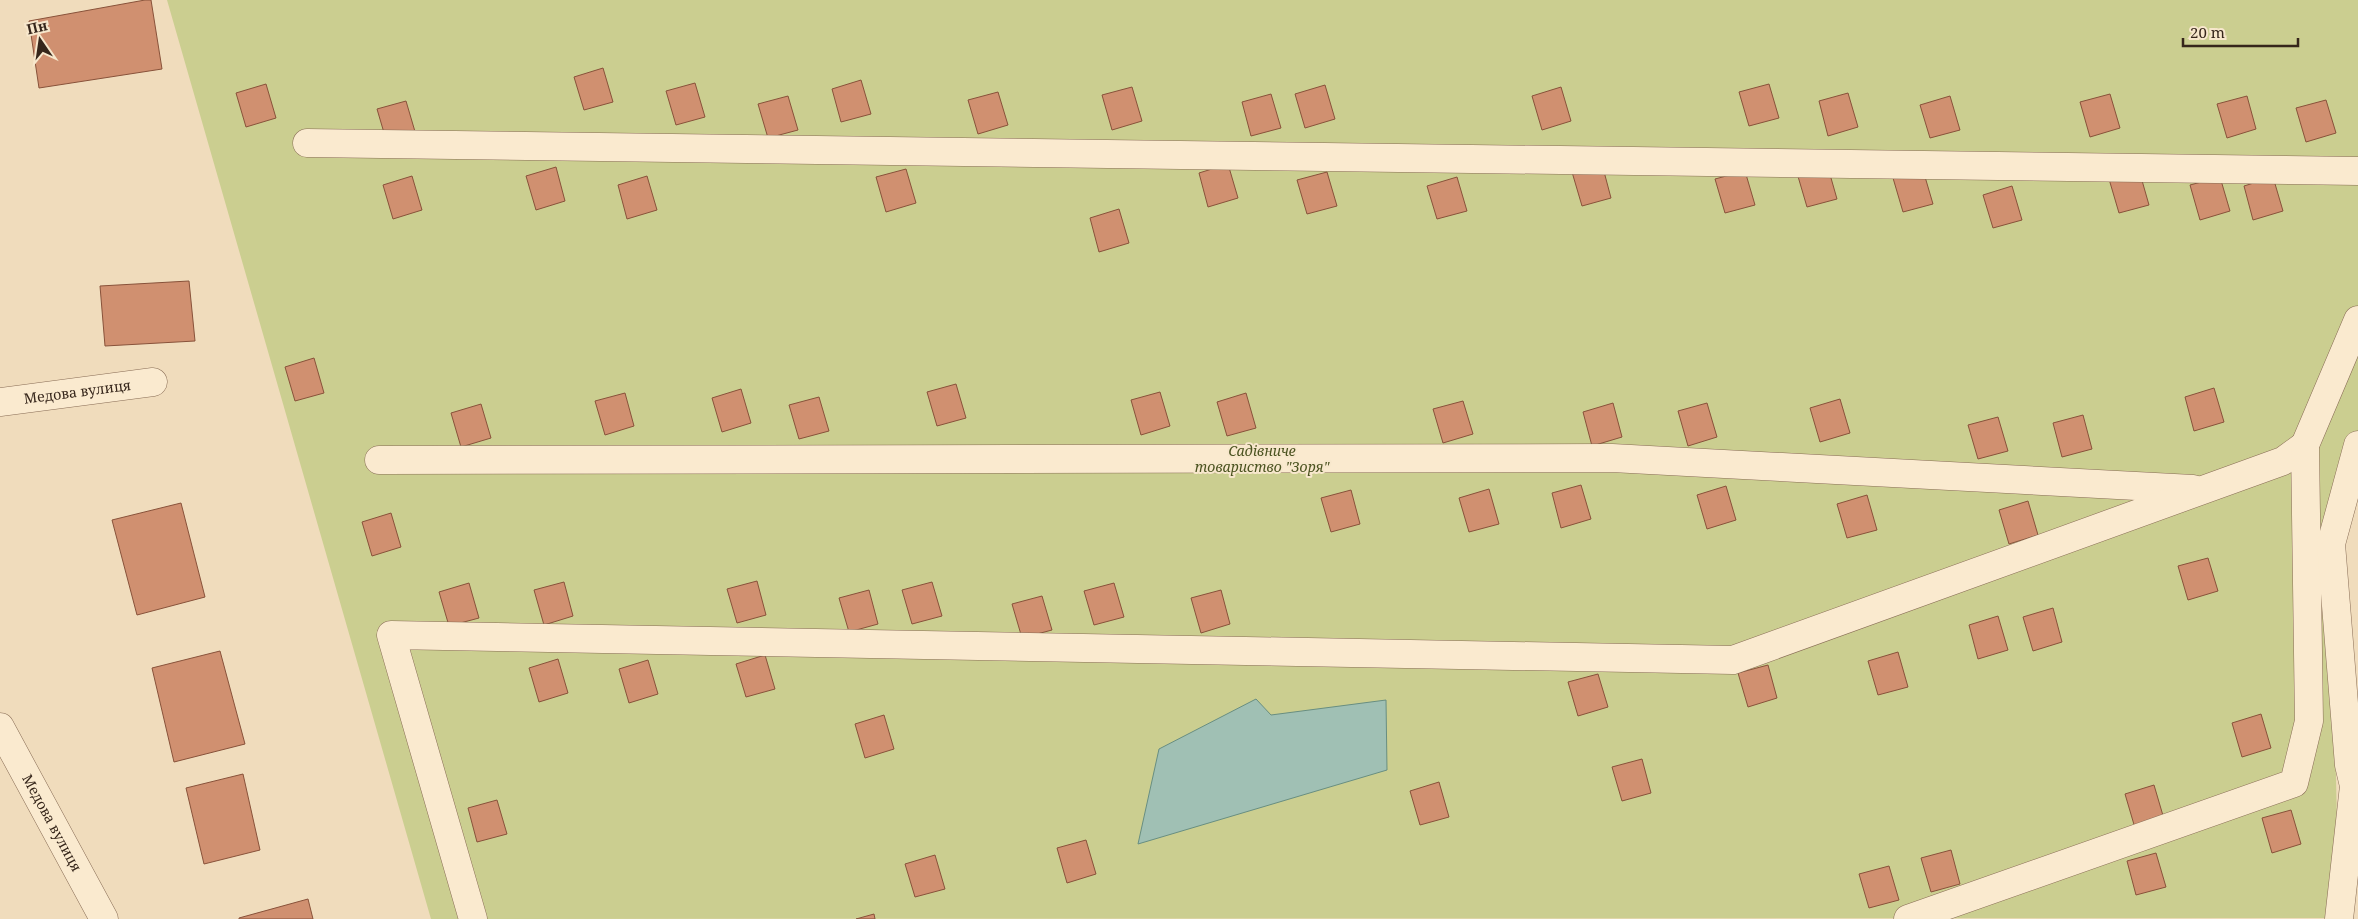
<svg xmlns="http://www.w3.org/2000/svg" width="2358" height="919" font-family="'Noto Serif',serif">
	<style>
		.green { fill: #cbce90 }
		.water { fill: #a0c0b4; stroke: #688e81 }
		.building { fill: #d09070; stroke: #88523a }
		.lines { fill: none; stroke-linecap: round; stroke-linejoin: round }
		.minor-casing { stroke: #886c55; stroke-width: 29 }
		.minor { stroke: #faeacf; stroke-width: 28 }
		.labels { text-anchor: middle; stroke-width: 4; stroke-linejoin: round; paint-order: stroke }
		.street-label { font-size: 14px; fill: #36261b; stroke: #f7e7cc }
		.park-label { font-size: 14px; font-style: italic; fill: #4b5320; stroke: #f7e7cc }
	</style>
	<rect width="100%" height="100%" fill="#f0dcbc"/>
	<path class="green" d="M167 0H2358V445L2331 544 2339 918 431 919Z"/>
	<path class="water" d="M1256 699 1271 715 1386 700 1387 770 1138 844 1159 749Z"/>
	<g class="building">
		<path d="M145 0H151L162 69 39 88 29 21Z"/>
		<path d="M603 68 613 102 584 110 574 77Z"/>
		<path d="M861 80 871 114 841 122 832 89Z"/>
		<path d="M695 83 705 117 676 125 666 91Z"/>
		<path d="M266 84 276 118 246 127 236 93Z"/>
		<path d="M1769 84 1779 118 1749 126 1739 92Z"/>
		<path d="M1325 85 1335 119 1305 128 1295 94Z"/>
		<path d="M1132 87 1142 121 1112 130 1102 95Z"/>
		<path d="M1561 87 1571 121 1542 130 1532 96Z"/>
		<path d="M998 92 1008 125 978 134 968 100Z"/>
		<path d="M1848 93 1858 127 1828 136 1819 101Z"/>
		<path d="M1271 94 1281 128 1251 136 1242 102Z"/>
		<path d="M2110 94 2120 128 2090 137 2080 102Z"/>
		<path d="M788 96 798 130 768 138 758 104Z"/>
		<path d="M1950 96 1960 130 1930 138 1920 105Z"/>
		<path d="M2247 96 2256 129 2227 138 2217 104Z"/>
		<path d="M2326 100 2336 133 2306 142 2296 108Z"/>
		<path d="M406 101 416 135 387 143 377 109Z"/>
		<path d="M1228 164 1238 198 1208 207 1199 173Z"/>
		<path d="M1602 164 1611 198 1582 206 1572 172Z"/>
		<path d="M1827 164 1837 199 1807 207 1797 173Z"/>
		<path d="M556 167 565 201 536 210 526 176Z"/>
		<path d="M906 169 916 203 886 212 876 177Z"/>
		<path d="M1923 170 1933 204 1903 212 1893 178Z"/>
		<path d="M2139 170 2149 205 2119 213 2109 179Z"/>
		<path d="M1745 171 1755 205 1725 213 1715 179Z"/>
		<path d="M1327 172 1337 206 1307 214 1297 180Z"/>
		<path d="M412 176 422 210 393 219 383 185Z"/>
		<path d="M647 176 657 210 627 219 618 185Z"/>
		<path d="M1457 177 1467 211 1437 219 1427 186Z"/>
		<path d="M2220 177 2230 211 2200 220 2190 185Z"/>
		<path d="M2273 177 2283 211 2253 220 2244 186Z"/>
		<path d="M2012 186 2022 220 1993 228 1983 195Z"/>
		<path d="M1119 209 1129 243 1099 252 1090 218Z"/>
		<path d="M189 281 195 341 105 346 100 286Z"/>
		<path d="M314 358 324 393 295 401 285 367Z"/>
		<path d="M956 384 966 418 937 426 927 392Z"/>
		<path d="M2214 388 2224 422 2194 431 2185 397Z"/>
		<path d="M741 389 751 423 722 432 712 398Z"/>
		<path d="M1160 392 1170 426 1141 435 1131 400Z"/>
		<path d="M625 393 634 426 605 435 595 401Z"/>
		<path d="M1246 393 1256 428 1227 436 1217 402Z"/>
		<path d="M819 397 829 431 799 439 789 405Z"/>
		<path d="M1840 399 1850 433 1820 442 1810 408Z"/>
		<path d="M1463 401 1473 434 1443 443 1433 409Z"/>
		<path d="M1613 403 1622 437 1592 446 1583 412Z"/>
		<path d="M1707 403 1717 437 1688 446 1678 411Z"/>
		<path d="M481 404 491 438 461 447 451 413Z"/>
		<path d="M2083 415 2092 449 2062 457 2053 423Z"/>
		<path d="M1998 417 2008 451 1978 459 1968 425Z"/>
		<path d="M1581 485 1591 519 1561 528 1552 493Z"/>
		<path d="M1726 486 1736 520 1707 529 1697 495Z"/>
		<path d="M1489 489 1499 524 1469 532 1459 498Z"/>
		<path d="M1351 490 1360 524 1331 532 1321 498Z"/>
		<path d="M1867 495 1877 530 1847 538 1837 504Z"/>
		<path d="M2028 501 2038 535 2009 544 1999 510Z"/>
		<path d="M181 503 205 597 137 615 112 520Z"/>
		<path d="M391 513 401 547 372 556 362 522Z"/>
		<path d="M2208 558 2218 591 2188 600 2178 566Z"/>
		<path d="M757 581 766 615 737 623 727 589Z"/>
		<path d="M564 582 573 616 544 625 534 590Z"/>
		<path d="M932 582 942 616 912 624 902 590Z"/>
		<path d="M469 583 479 618 449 626 439 592Z"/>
		<path d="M1114 583 1124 617 1094 625 1084 591Z"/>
		<path d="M869 590 878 624 849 632 839 598Z"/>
		<path d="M1221 590 1230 624 1201 633 1191 598Z"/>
		<path d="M1042 596 1052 630 1022 638 1012 604Z"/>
		<path d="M2053 608 2062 642 2033 651 2023 617Z"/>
		<path d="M1998 616 2008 650 1978 659 1969 625Z"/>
		<path d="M220 651 245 744 174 762 152 668Z"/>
		<path d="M1898 652 1908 687 1878 695 1868 661Z"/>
		<path d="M765 655 775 689 746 697 736 664Z"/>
		<path d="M558 659 568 693 539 702 529 668Z"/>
		<path d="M648 660 658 694 629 703 619 669Z"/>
		<path d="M1768 665 1777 698 1748 707 1738 673Z"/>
		<path d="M1598 674 1608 707 1578 716 1568 682Z"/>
		<path d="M2261 714 2271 748 2242 757 2232 723Z"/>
		<path d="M884 715 894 749 865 758 855 724Z"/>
		<path d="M1642 759 1651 793 1622 801 1612 767Z"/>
		<path d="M243 774 260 850 204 864 186 788Z"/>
		<path d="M1439 782 1449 817 1420 825 1410 791Z"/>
		<path d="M2154 785 2164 819 2135 828 2125 794Z"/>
		<path d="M497 800 507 834 477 842 468 808Z"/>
		<path d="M2291 810 2301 844 2272 853 2262 818Z"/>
		<path d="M1086 840 1096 874 1067 883 1057 848Z"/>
		<path d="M1951 850 1960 884 1931 892 1921 858Z"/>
		<path d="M2156 853 2166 887 2136 895 2127 861Z"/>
		<path d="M935 855 945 889 915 897 905 864Z"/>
		<path d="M1889 866 1899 900 1869 908 1859 874Z"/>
		<path d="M308 899 313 919H239V918Z"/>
		<path d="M874 914 875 919H856Z"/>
	</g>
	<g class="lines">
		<defs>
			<g id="minor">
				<path d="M307 143 2358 171"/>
				<path id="s1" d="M0 402 153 382"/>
				<path d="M379 460 1612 458 2193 489"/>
				<path id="s2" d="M0 727 104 919"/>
				<path d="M473 919 391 635 1733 660 2283 461 2305 445"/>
				<path d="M1908 919 2294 783 2309 721 2305 445 2358 320"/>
				<path d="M2339 919 2354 786 2349 765 2331 544 2358 445"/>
			</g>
		</defs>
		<use href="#minor" class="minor-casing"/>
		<use href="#minor" class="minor"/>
	</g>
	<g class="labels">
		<g class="street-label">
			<text dy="5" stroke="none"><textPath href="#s1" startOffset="78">Медова вулиця</textPath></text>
			<text dy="5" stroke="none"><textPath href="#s2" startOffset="109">Медова вулиця</textPath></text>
		</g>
		<g class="park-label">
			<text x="1262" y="456">Садівниче<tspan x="1262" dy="16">товариство "Зоря"</tspan></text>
		</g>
	</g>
	<g transform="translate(40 40) rotate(347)" stroke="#f7e7cc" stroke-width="4" paint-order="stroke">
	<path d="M0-4L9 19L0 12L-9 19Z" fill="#36261b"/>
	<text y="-8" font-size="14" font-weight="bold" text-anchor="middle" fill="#36261b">Пн</text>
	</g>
	<path d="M2183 38v8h115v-8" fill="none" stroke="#36261b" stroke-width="2.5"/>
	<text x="2190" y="38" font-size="15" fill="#36261b" stroke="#f7e7cc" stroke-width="4" paint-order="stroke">20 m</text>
</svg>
